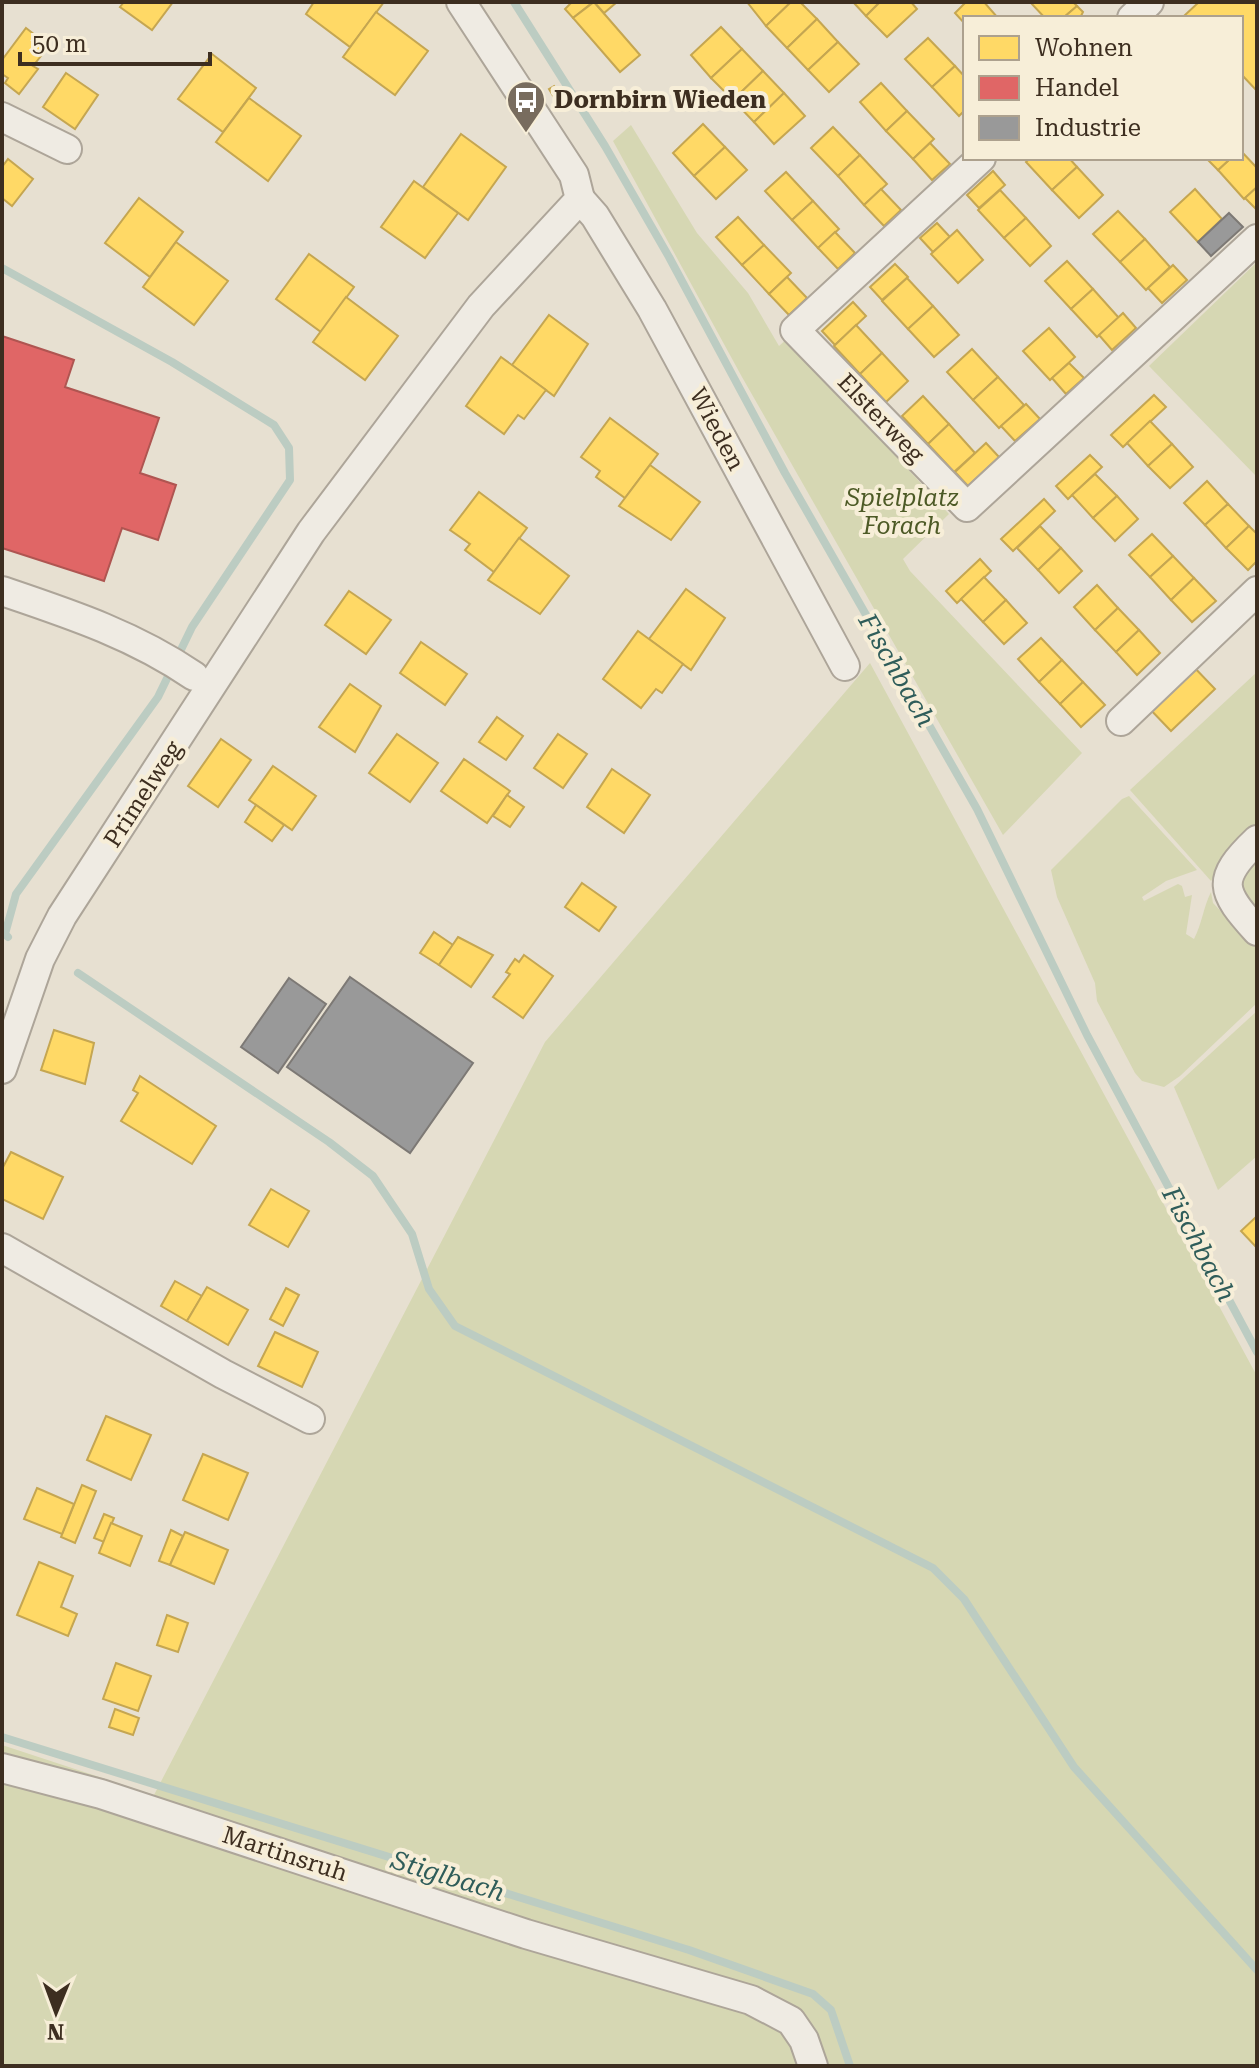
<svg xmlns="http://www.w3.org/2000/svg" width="1259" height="2068" font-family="'Roboto Serif',serif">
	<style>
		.green { fill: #d6d7b3 }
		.homes { fill: #ffd966; stroke: #c5a651; stroke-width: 2 }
		.shops { fill: #e06666; stroke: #af5551; stroke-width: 2 }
		.industry { fill: #999; stroke: #7d7975; stroke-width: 2 }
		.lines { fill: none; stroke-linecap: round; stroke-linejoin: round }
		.stream { stroke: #bcccc2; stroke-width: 8 }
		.minor-casing { stroke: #ada599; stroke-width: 32 }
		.minor { stroke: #efebe3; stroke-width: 28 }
		.labels { text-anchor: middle; stroke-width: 8; stroke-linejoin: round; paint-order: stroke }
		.poi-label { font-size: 24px; font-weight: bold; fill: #3d2e20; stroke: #f7eed8; text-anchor: start }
		.street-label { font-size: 24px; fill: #3d2e20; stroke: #f7eed8 }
		.park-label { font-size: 24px; font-style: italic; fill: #4d5a26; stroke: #f7eed8 }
		.water-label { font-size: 26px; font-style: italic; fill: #2f5d5a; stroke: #f7eed8 }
	</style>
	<rect width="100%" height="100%" fill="#e7e0d1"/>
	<g class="green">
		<path d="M631 125 697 233 748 293 779 346 788 338 949 514 903 559 910 571 1082 753 1003 835 742 377 613 141Z"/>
		<path d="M1257 262V477L1149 366Z"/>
		<path d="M870 663 1257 1376V2066H2V1745L154 1795 545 1042Z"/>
		<path d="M1257 672V827L1211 881 1130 790Z"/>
		<path d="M1129 796 1197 870 1166 881 1142 897 1144 901 1178 884 1182 886 1185 897 1192 895 1186 934 1194 939C1202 924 1203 908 1211 892L1213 903 1257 949V1003L1180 1076 1164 1087 1142 1081 1135 1073 1097 1001 1095 983 1057 897 1051 870 1122 799Z"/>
		<path d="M1257 850V922L1239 900 1245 862Z"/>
		<path d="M1257 1011V1156L1218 1190 1174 1087Z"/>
	</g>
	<g class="homes">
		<path d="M124 2H173L152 30 120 7Z"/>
		<path d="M314 2H384L350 47 306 14Z"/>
		<path d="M572 2H593L573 18 565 9Z"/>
		<path d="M594 2 640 55 620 72 573 18Z"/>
		<path d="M594 2H617L604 13Z"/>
		<path d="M747 2H791L766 26Z"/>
		<path d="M791 2H800L817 19 787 48 766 26Z"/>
		<path d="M853 2H880L866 16Z"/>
		<path d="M880 2H911L917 9 887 37 866 16Z"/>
		<path d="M966 2H984L998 18H965V24L955 13Z"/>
		<path d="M1030 2H1073L1077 6 1063 18H1045Z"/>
		<path d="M1199 2H1254L1257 6V91L1241 74V18H1188L1185 15Z"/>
		<path d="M1077 6 1083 12 1080 18H1063Z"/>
		<path d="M376 12 428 51 395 95 343 57Z"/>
		<path d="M817 19 838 42 808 70 787 48Z"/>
		<path d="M721 27 742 49 711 78 691 55Z"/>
		<path d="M26 28 49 46 33 66 38 69 19 94 5 83 8 78 2 74V60Z"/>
		<path d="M928 38 955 66 932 87 905 59Z"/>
		<path d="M838 42 859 64 829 92 808 70Z"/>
		<path d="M742 49 763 71 733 100 711 78Z"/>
		<path d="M212 54 256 88 223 132 178 99Z"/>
		<path d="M955 66 965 77V110L959 116 932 87Z"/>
		<path d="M763 71 784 93 754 122 733 100Z"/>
		<path d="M66 73 98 95 75 129 43 107Z"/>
		<path d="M881 83 907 111 886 131 860 102Z"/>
		<path d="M554 86 560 96 555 99 549 89Z"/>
		<path d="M784 93 805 116 774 144 754 122Z"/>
		<path d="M249 98 301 136 268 181 216 142Z"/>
		<path d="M907 111 934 139 913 159 886 131Z"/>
		<path d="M703 124 725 147 694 176 673 153Z"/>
		<path d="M833 127 860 155 838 176 811 148Z"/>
		<path d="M461 134 506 167 468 220 423 187Z"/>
		<path d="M930 143 950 164 932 180 913 159Z"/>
		<path d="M725 147 747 170 716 199 694 176Z"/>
		<path d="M1241 151 1257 168V187L1244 199 1218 170 1231 158H1241Z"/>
		<path d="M860 155 887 184 864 205 838 176Z"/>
		<path d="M1030 158H1069L1077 167 1052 190 1026 162Z"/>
		<path d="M1206 158H1231L1218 170Z"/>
		<path d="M8 159 33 179 12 206 2 198V167Z"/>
		<path d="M1077 167 1103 195 1079 218 1052 190Z"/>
		<path d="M993 171 1005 185 979 208 967 195Z"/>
		<path d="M786 172 813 201 792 220 765 191Z"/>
		<path d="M414 181 458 213 425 258 381 227Z"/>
		<path d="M1257 187V210L1245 198Z"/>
		<path d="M881 189 901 210 884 226 864 205Z"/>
		<path d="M1195 189 1222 219 1198 242 1170 212Z"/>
		<path d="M1000 190 1026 218 1004 238 978 210Z"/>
		<path d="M139 198 183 232 150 277 105 243Z"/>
		<path d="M813 201 839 229 818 248 792 220Z"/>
		<path d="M1118 211 1145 239 1120 262 1093 234Z"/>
		<path d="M738 217 764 245 742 265 716 237Z"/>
		<path d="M1026 218 1051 246 1030 266 1004 238Z"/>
		<path d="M937 223 950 237 933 252 920 238Z"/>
		<path d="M957 230 983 260 958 283 931 254Z"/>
		<path d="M835 232 855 253 838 269 818 248Z"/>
		<path d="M1145 239 1170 267 1146 290 1120 262Z"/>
		<path d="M176 242 228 281 194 325 143 287Z"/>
		<path d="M764 245 791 273 769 294 742 265Z"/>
		<path d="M309 254 354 287 321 332 276 299Z"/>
		<path d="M1067 261 1093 289 1071 309 1045 281Z"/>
		<path d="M895 264 908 277 882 300 870 287Z"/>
		<path d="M1173 265 1187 280 1162 303 1148 288Z"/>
		<path d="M787 277 807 298 789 315 769 294Z"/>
		<path d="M907 278 933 306 908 329 882 301Z"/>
		<path d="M1093 289 1119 318 1097 337 1071 309Z"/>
		<path d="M346 297 398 336 365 380 313 342Z"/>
		<path d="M853 302 866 316 835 345 822 331Z"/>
		<path d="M933 306 959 335 934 357 908 329Z"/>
		<path d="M1123 313 1136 328 1112 350 1099 335Z"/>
		<path d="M549 315 588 344 554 396 512 365Z"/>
		<path d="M856 325 882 353 860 374 834 346Z"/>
		<path d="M1049 328 1075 357 1050 380 1023 351Z"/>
		<path d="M972 349 998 377 973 400 947 372Z"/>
		<path d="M882 353 908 381 886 402 860 374Z"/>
		<path d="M501 357 546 390 524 419 518 415 504 434 466 406Z"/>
		<path d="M1069 363 1084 378 1066 394 1052 378Z"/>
		<path d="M998 377 1024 405 999 428 973 400Z"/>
		<path d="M1154 395 1166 407 1123 447 1111 435Z"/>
		<path d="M923 396 949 424 928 444 902 416Z"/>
		<path d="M1026 404 1040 419 1015 441 1001 426Z"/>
		<path d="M610 418 658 454 625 498 596 477 600 471 581 457Z"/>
		<path d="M1150 421 1172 444 1148 466 1127 443Z"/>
		<path d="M949 424 975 453 954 472 928 444Z"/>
		<path d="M986 443 999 457 968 486 955 472Z"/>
		<path d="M1172 444 1193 467 1170 488 1148 466Z"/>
		<path d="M1090 455 1102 467 1068 499 1056 486Z"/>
		<path d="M650 465 700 502 671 540 619 506Z"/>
		<path d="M1095 474 1117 496 1093 518 1072 495Z"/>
		<path d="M1207 481 1228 504 1205 525 1184 503Z"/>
		<path d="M479 492 527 528 494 572 465 550 470 544 450 530Z"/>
		<path d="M1117 496 1138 519 1115 541 1093 518Z"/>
		<path d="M1044 499 1055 511 1013 551 1001 539Z"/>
		<path d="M1228 504 1249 526 1226 548 1205 525Z"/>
		<path d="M1040 526 1061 548 1038 570 1017 548Z"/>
		<path d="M1249 526 1257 534V561L1248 570 1226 548Z"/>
		<path d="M1152 534 1173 556 1150 577 1129 555Z"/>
		<path d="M519 538 569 576 540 614 488 580Z"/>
		<path d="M1061 548 1082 571 1059 593 1038 570Z"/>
		<path d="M1173 556 1194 578 1171 600 1150 577Z"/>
		<path d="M980 559 991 571 957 603 946 591Z"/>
		<path d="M984 577 1006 600 983 622 961 599Z"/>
		<path d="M1194 578 1216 601 1192 622 1171 600Z"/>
		<path d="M1097 585 1118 608 1095 630 1074 607Z"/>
		<path d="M686 589 725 618 691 670 649 639Z"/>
		<path d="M349 591 391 620 366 654 325 625Z"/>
		<path d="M1006 600 1027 623 1004 644 983 622Z"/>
		<path d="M1118 608 1139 630 1116 652 1095 630Z"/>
		<path d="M1139 630 1160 653 1137 675 1116 652Z"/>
		<path d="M638 631 683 664 662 693 656 689 641 708 603 679Z"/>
		<path d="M1041 638 1062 660 1039 682 1018 659Z"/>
		<path d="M421 642 467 674 445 705 400 673Z"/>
		<path d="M1062 660 1083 682 1060 704 1039 682Z"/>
		<path d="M1190 663 1215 689 1171 731 1146 705Z"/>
		<path d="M1083 682 1105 705 1081 727 1060 704Z"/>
		<path d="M350 684 381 706 355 752 319 727Z"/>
		<path d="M497 717 523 736 506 760 479 742Z"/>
		<path d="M397 734 438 763 410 802 369 773Z"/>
		<path d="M558 734 587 754 563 788 534 768Z"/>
		<path d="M221 739 251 760 218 807 188 786Z"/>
		<path d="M464 759 510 791 487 823 441 791Z"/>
		<path d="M273 766 316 796 292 830 249 800Z"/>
		<path d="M612 769 650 795 624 833 587 807Z"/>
		<path d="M507 795 524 807 510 827 493 816Z"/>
		<path d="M256 805 284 825 272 841 245 822Z"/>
		<path d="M582 883 616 907 599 931 565 907Z"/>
		<path d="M434 932 453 945 439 965 420 953Z"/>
		<path d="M458 937 493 955 471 987 439 965Z"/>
		<path d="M524 955 553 976 523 1018 493 997 510 974 506 972 515 959 519 962Z"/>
		<path d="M54 1030 94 1043 85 1084 41 1070Z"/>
		<path d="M140 1076 216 1126 192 1164 121 1121 138 1093 133 1090Z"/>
		<path d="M11 1152 63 1177 43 1219 2 1199V1169Z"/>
		<path d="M271 1189 309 1211 288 1247 249 1225Z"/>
		<path d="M1257 1216V1248L1241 1231Z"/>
		<path d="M175 1281 202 1296 187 1321 161 1306Z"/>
		<path d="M207 1287 248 1310 228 1345 187 1321Z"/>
		<path d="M286 1288 299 1295 283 1326 270 1319Z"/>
		<path d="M275 1332 318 1352 302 1387 258 1366Z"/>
		<path d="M106 1416 151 1435 131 1480 87 1460Z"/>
		<path d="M203 1454 248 1473 228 1520 183 1500Z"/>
		<path d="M82 1485 96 1491 75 1543 61 1537Z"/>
		<path d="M37 1488 74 1504 62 1534 24 1519Z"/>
		<path d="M104 1514 114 1518 104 1542 94 1538Z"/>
		<path d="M111 1523 142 1536 130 1566 99 1553Z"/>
		<path d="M171 1530 183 1536 170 1565 159 1561Z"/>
		<path d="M185 1532 228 1550 214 1584 170 1565Z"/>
		<path d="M39 1562 73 1576 61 1607 77 1614 68 1636 17 1615Z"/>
		<path d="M167 1615 188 1623 178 1652 157 1645Z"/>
		<path d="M116 1663 151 1676 138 1711 103 1699Z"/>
		<path d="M115 1709 139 1718 133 1735 109 1727Z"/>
	</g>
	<path class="shops" d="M2 336 74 360 65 387 159 418 140 473 176 485 158 540 122 528 104 581 2 548Z"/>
	<g class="industry">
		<path d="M1229 213 1243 227 1211 256 1198 242Z"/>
		<path d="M350 977 473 1063 410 1153 287 1067Z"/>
		<path d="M289 978 326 1004 278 1073 241 1047Z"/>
	</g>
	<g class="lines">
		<g class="stream">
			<path d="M514 2 605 146 669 257 785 473 977 809 1087 1035 1257 1352"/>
			<path d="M2 268 172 362 274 425 289 448 290 480 192 627 158 697 16 894 5 934 8 937"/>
			<path d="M78 973 329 1142 373 1176 412 1234 429 1289 455 1326 933 1568 964 1599 1074 1767 1257 1970"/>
			<path d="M2 1737 689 1950 813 1994 831 2010 850 2066"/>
		</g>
		<defs>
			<g id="minor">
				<path d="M1132 18 1149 2"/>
				<path d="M2 117 67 149"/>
				<path d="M981 158 795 330 967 507 1257 239"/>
				<path d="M580 199 595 216 652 309 845 666"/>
				<path d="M2 591C70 614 134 635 194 676"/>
				<path d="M1121 721 1257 591"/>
				<path d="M1257 840C1215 880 1221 891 1257 931"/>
				<path d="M2 1069 40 959 62 916 311 532 481 306 580 199 574 175 461 2"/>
				<path d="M2 1248 223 1374 310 1419"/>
				<path d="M2 1768 101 1794 526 1934 751 2000 791 2021 804 2040 813 2066"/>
			</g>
		</defs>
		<use href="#minor" class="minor-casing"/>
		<use href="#minor" class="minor"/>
	</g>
	<defs>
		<symbol id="bus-pin" viewBox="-11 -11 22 30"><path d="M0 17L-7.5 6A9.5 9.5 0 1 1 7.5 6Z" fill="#786c5e" stroke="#f7eed8"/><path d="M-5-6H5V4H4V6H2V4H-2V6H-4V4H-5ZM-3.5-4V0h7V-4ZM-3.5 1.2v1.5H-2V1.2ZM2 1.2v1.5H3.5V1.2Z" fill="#fff"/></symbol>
	</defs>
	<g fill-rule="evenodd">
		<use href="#bus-pin" x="504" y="78" width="44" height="60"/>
	</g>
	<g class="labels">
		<g class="poi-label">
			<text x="554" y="108">Dornbirn Wieden</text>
		</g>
		<g class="street-label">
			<text transform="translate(881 418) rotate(46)" y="8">Elsterweg</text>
			<text transform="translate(717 429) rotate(62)" y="8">Wieden</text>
			<text transform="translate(143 794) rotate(-57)" y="8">Primelweg</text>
			<text transform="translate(285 1854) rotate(18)" y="8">Martinsruh</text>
		</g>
		<g class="park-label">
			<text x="902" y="506">Spielplatz<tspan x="902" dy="28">Forach</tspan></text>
		</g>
		<g class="water-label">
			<text transform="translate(897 670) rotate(60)" y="9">Fischbach</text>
			<text transform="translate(1199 1244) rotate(62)" y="9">Fischbach</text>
			<text transform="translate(448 1876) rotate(17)" y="9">Stiglbach</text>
		</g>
	</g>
	<rect width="1259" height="2068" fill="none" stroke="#3d2e20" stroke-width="8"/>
	<rect x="963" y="16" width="280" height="144" fill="#f7eed8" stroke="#ada18e" stroke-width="2"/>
	<rect x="979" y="36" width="40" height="24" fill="#ffd966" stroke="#ada18e" stroke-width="2"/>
	<text x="1035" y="56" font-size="24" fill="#3d2e20">Wohnen</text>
	<rect x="979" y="76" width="40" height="24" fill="#e06666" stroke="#ada18e" stroke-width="2"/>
	<text x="1035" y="96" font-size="24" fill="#3d2e20">Handel</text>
	<rect x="979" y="116" width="40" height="24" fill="#999999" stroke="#ada18e" stroke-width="2"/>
	<text x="1035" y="136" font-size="24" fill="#3d2e20">Industrie</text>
	<g transform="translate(56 2012) rotate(181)" stroke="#f7eed8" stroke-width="6" paint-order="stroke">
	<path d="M0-6L14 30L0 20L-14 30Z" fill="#3d2e20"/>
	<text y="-12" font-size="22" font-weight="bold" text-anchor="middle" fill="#3d2e20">N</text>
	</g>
	<path d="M20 52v12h190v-12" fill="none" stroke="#3d2e20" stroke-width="4"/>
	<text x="32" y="52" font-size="24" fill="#3d2e20" stroke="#f7eed8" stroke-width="6" paint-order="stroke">50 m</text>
</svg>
